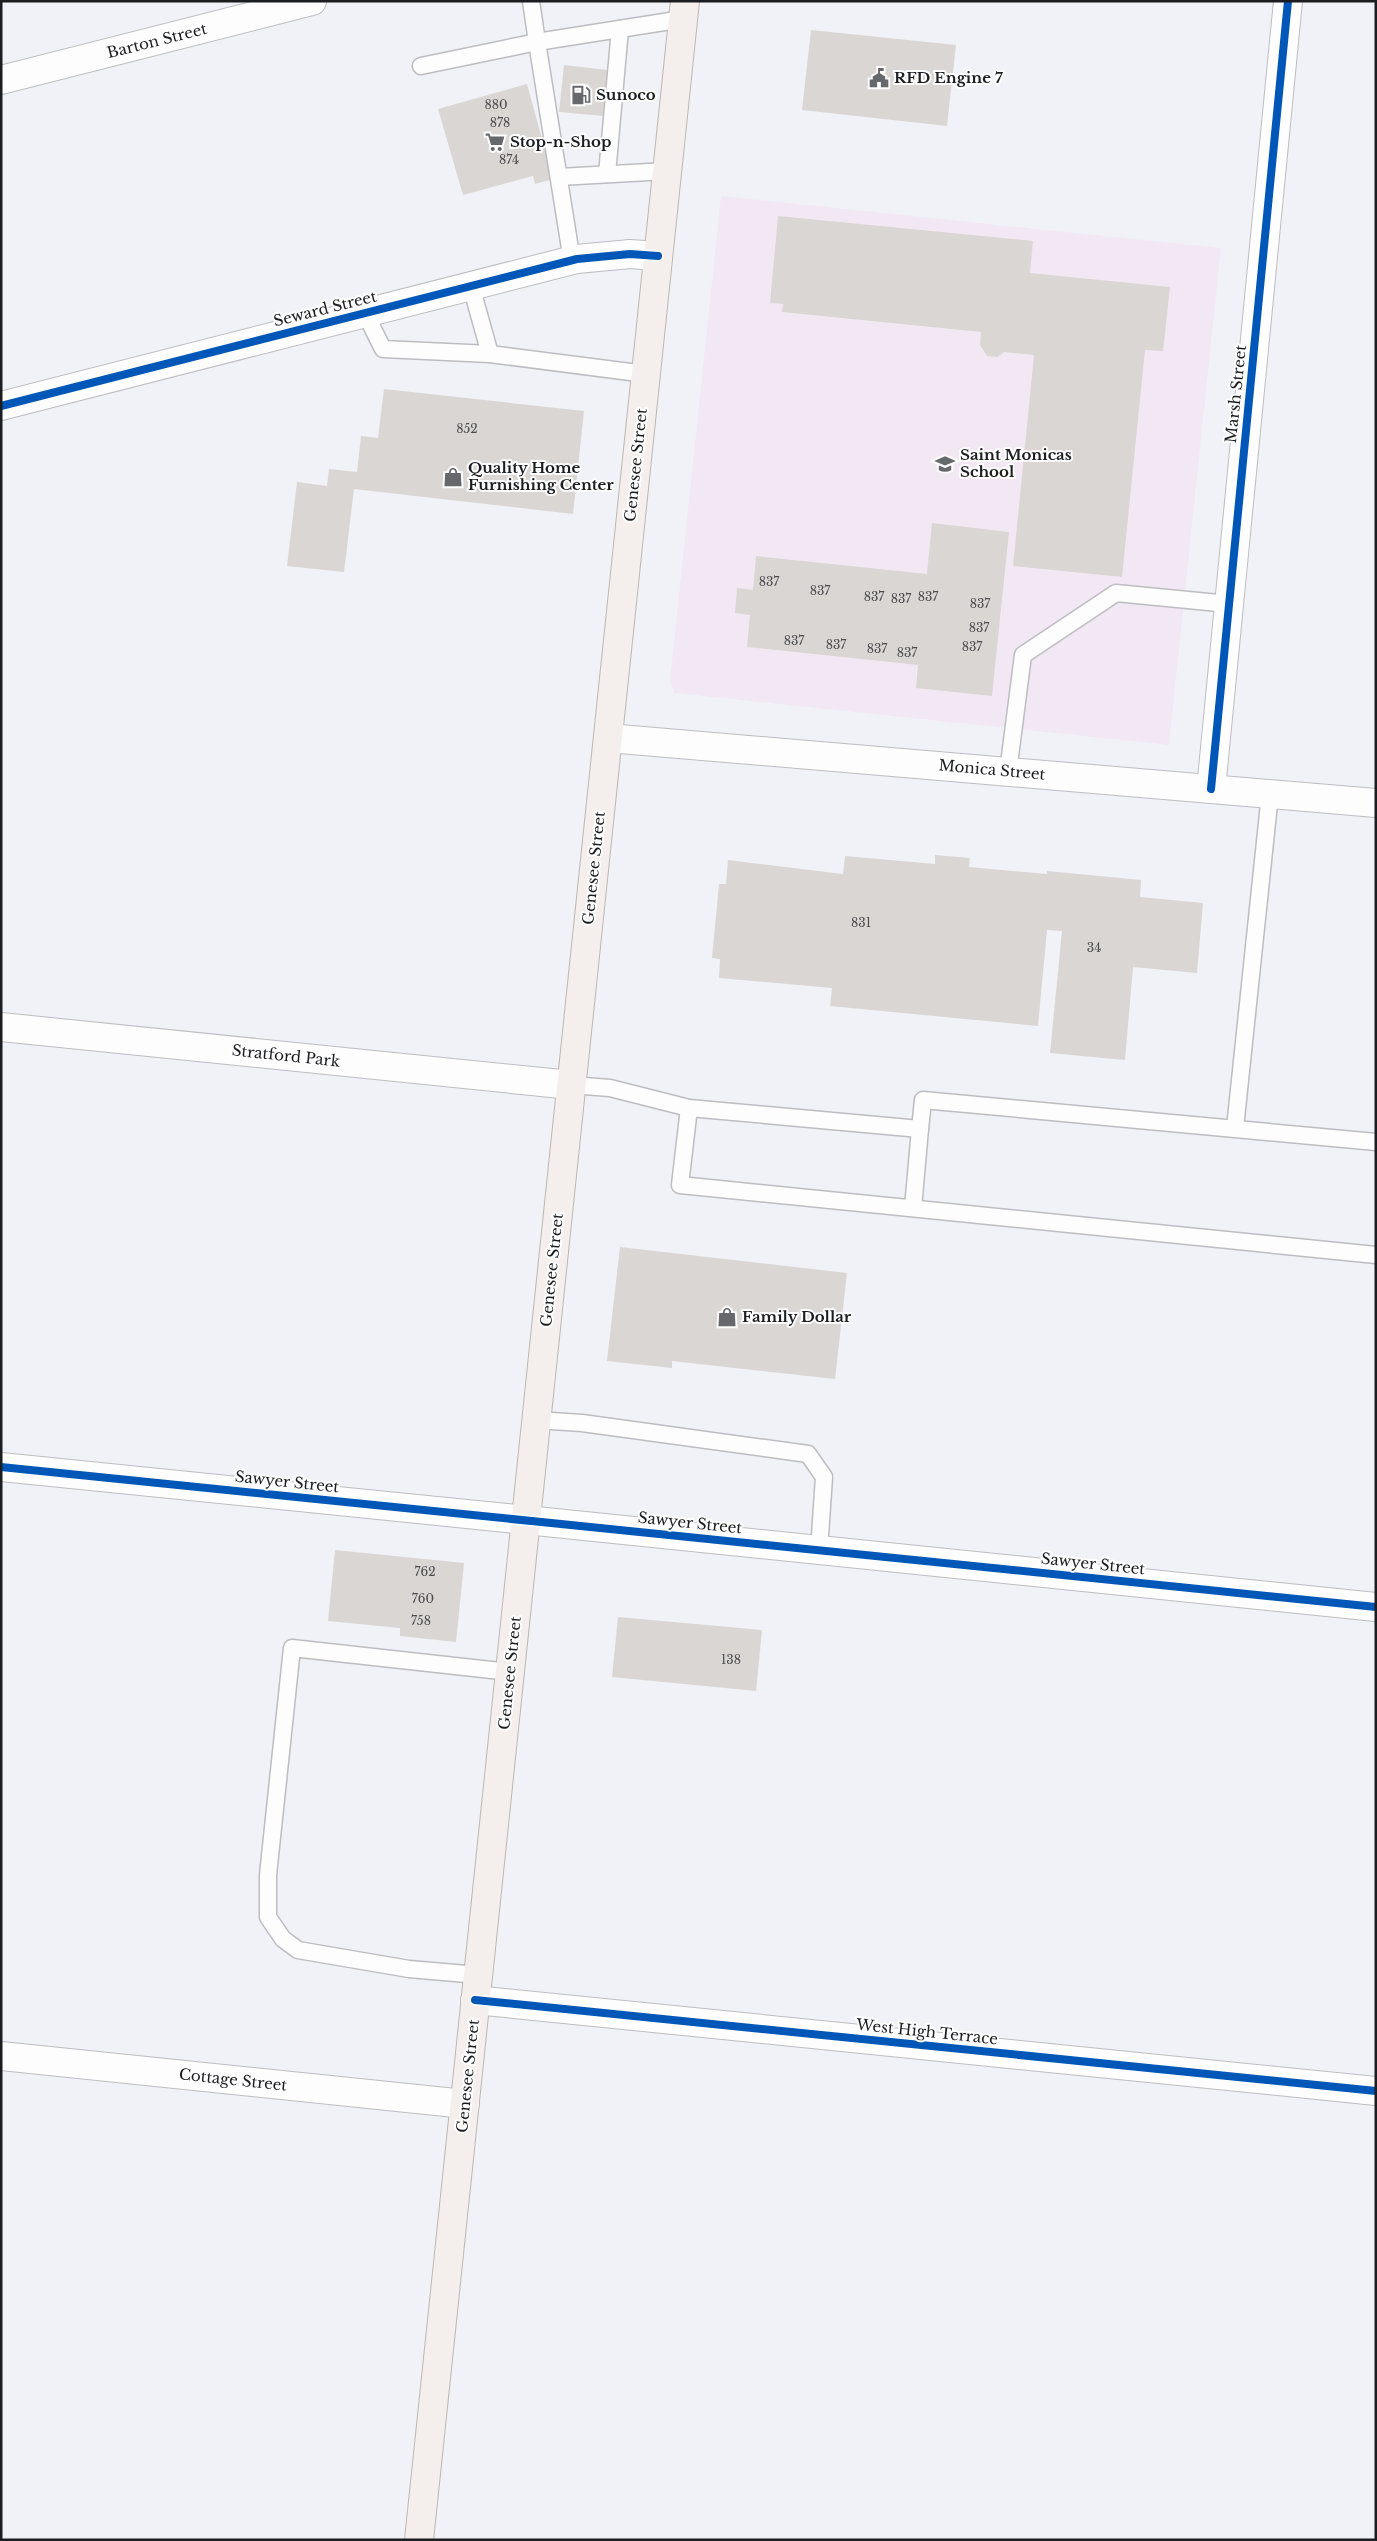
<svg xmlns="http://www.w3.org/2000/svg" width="1377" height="2541" font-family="'Libre Baskerville',serif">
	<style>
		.education { fill: #f2e8f4 }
		.building { fill: #dad6d4 }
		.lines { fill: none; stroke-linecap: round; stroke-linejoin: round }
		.service-casing { stroke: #bdbdc1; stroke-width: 19 }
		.minor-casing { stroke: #bdbdc1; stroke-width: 30 }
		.tertiary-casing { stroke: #bdbdc1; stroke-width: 30 }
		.primary-casing { stroke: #bdb6b1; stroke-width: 30 }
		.service { stroke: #fdfdfe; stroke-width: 16 }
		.minor { stroke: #fdfdfe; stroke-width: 28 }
		.tertiary { stroke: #fdfdfe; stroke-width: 28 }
		.primary { stroke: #f4efec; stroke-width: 28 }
		.cycleway-casing { stroke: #fefefe; stroke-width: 11 }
		.cycleway { stroke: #0057b8; stroke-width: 8 }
		.labels { text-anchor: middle; stroke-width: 4; stroke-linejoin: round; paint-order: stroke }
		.number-label { font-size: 12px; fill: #4c4b4d }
		.street-label { font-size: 15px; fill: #1c1d20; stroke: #fefefe }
		.poi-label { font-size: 15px; font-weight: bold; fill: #1c1d20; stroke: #fefefe; text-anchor: start }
	</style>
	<rect width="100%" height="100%" fill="#f1f2f7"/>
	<path class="education" d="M721 196 1221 248 1169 745 674 693 670 680Z"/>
	<g class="building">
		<path d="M811 30 956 45 947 126 802 110Z"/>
		<path d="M564 65 608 70 603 116 559 112Z"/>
		<path d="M527 84 553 179 535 184 533 176 463 195 438 109Z"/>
		<path d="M778 216 1033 241 1030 273 1170 287 1163 351 1145 350 1122 577 1013 566 1034 355 1004 352 998 357 987 356 980 345 981 332 782 312 783 304 770 303Z"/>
		<path d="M384 389 584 411 573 514 354 489 344 572 287 566 297 482 327 486 329 469 357 472 361 436 378 438Z"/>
		<path d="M932 523 1009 532 992 696 916 688 918 665 747 647 750 615 735 613 737 588 753 590 756 556 927 574Z"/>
		<path d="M935 855 970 858 969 867 1047 874V871L1141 880 1140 897 1203 903 1197 973 1133 967 1125 1060 1050 1053 1062 931 1047 930 1038 1026 830 1006 832 988 719 978 720 959 712 958 719 884H726L728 860 843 874 845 856 935 864Z"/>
		<path d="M620 1247 847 1273 835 1379 672 1361V1368L607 1361Z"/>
		<path d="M335 1550 464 1563 456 1642 400 1636V1628L328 1621Z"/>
		<path d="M618 1617 762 1630 756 1691 612 1677Z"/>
	</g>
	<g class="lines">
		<defs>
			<g id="service">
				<path d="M421 66 537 42 531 1"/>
				<path d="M607 174 620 29"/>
				<path d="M559 177 667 171"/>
				<path d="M572 261 537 42 683 19"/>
				<path d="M471 286 490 354"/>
				<path d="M365 313 383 349 490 354 646 374"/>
				<path d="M1008 772 1023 655 1116 593 1229 604"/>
				<path d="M571 1085 610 1088 689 1108 920 1129 923 1100 1376 1142"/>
				<path d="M689 1108 680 1185 1376 1255"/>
				<path d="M1235 1128 1270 794"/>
				<path d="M913 1208 920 1129"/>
				<path d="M536 1420 582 1423 808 1454 824 1477 819 1550"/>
				<path d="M478 1975 409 1969 298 1950 283 1939 268 1917V1875L292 1648 510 1672"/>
			</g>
			<g id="minor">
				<path d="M1 80 312 1"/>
				<path d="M608 738 1376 803"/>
				<path d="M1211 789 1288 1"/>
				<path d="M1 1027 571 1085"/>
				<path d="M1 1467 526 1520"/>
				<path d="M475 2000 1376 2091"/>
				<path d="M1 2056 465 2104"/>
			</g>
			<g id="tertiary">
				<path d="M1 406 577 259 630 254 658 256"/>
				<path d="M526 1520 1376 1607"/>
			</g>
			<path id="primary" d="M419 2540 685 1"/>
		</defs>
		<use href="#service" class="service-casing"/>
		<use href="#minor" class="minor-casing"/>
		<use href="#tertiary" class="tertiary-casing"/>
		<use href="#primary" class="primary-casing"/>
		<use href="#service" class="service"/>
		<use href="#minor" class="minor"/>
		<use href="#tertiary" class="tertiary"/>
		<use href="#primary" class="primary"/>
		<defs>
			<g id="cycleway">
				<path d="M1 406 577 259 630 254 658 256"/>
				<path d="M1211 789 1288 1"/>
				<path d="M1 1467 1376 1607"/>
				<path d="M475 2000 1376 2091"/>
			</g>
		</defs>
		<use href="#cycleway" class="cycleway-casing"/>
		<use href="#cycleway" class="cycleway"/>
	</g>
	<defs>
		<symbol id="civic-bare" viewBox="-9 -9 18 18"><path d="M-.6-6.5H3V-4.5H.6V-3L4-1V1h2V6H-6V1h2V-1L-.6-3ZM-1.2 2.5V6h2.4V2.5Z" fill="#67686b" stroke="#fefefe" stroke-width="2.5" paint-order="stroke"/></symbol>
		<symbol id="fuel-bare" viewBox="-9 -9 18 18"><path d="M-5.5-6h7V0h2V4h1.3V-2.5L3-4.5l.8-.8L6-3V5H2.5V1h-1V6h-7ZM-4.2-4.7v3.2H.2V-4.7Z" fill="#67686b" stroke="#fefefe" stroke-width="2.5" paint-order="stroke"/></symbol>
		<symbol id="supermarket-bare" viewBox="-9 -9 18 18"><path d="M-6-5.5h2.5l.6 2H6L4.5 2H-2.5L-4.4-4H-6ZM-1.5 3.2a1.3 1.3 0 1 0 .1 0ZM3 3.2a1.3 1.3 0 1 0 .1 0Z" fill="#67686b" stroke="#fefefe" stroke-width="2.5" paint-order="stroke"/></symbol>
		<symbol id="school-bare" viewBox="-9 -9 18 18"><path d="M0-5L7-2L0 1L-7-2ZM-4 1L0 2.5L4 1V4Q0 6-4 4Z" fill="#67686b" stroke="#fefefe" stroke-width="2.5" paint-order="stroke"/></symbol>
		<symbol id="shop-bare" viewBox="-9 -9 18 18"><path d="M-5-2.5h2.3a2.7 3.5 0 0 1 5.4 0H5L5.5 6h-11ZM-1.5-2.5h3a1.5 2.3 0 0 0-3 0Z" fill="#67686b" stroke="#fefefe" stroke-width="2.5" paint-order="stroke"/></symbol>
	</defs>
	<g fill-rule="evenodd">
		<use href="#civic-bare" x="865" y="64" width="28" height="28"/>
		<use href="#fuel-bare" x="567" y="81" width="28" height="28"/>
		<use href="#supermarket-bare" x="481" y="128" width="28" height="28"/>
		<use href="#school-bare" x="931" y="450" width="28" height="28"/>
		<use href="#shop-bare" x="439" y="463" width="28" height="28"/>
		<use href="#shop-bare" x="713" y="1303" width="28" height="28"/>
	</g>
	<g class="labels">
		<g class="number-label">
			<text x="496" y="109">880</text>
			<text x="500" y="127">878</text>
			<text x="509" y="164">874</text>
			<text x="467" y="433">852</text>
			<text x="769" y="586">837</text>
			<text x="820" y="595">837</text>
			<text x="874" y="601">837</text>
			<text x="928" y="601">837</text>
			<text x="901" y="603">837</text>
			<text x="980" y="608">837</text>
			<text x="979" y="632">837</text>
			<text x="794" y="645">837</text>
			<text x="836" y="649">837</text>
			<text x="972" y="651">837</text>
			<text x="877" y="653">837</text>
			<text x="907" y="657">837</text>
			<text x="861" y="927">831</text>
			<text x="1094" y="952">34</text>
			<text x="425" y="1576">762</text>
			<text x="423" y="1603">760</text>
			<text x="421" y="1625">758</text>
			<text x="731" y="1664">138</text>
		</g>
		<g class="street-label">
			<text transform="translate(157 41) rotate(-14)" y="5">Barton Street</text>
			<text transform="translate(325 309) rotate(-14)" y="5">Seward Street</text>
			<text transform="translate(1236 394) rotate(-84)" y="5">Marsh Street</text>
			<text transform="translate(636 465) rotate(-84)" y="5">Genesee Street</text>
			<text transform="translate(992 770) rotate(5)" y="5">Monica Street</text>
			<text transform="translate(594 868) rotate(-84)" y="5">Genesee Street</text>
			<text transform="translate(286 1056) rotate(6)" y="5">Stratford Park</text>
			<text transform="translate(552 1270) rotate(-84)" y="5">Genesee Street</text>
			<text transform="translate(287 1482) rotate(6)" y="5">Sawyer Street</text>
			<text transform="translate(690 1523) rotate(6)" y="5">Sawyer Street</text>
			<text transform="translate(1093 1564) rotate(6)" y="5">Sawyer Street</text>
			<text transform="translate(510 1673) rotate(-84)" y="5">Genesee Street</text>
			<text transform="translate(927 2032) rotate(6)" y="5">West High Terrace</text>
			<text transform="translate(468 2076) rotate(-84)" y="5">Genesee Street</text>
			<text transform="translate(233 2080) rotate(6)" y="5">Cottage Street</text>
		</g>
		<g class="poi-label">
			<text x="894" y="83">RFD Engine 7</text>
			<text x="596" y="100">Sunoco</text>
			<text x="510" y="147">Stop-n-Shop</text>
			<text x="960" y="460">Saint Monicas<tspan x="960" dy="17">School</tspan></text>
			<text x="468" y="473">Quality Home<tspan x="468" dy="17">Furnishing Center</tspan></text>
			<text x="742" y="1322">Family Dollar</text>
		</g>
	</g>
	<rect width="1377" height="2541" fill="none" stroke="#1c1d20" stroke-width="5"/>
</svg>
